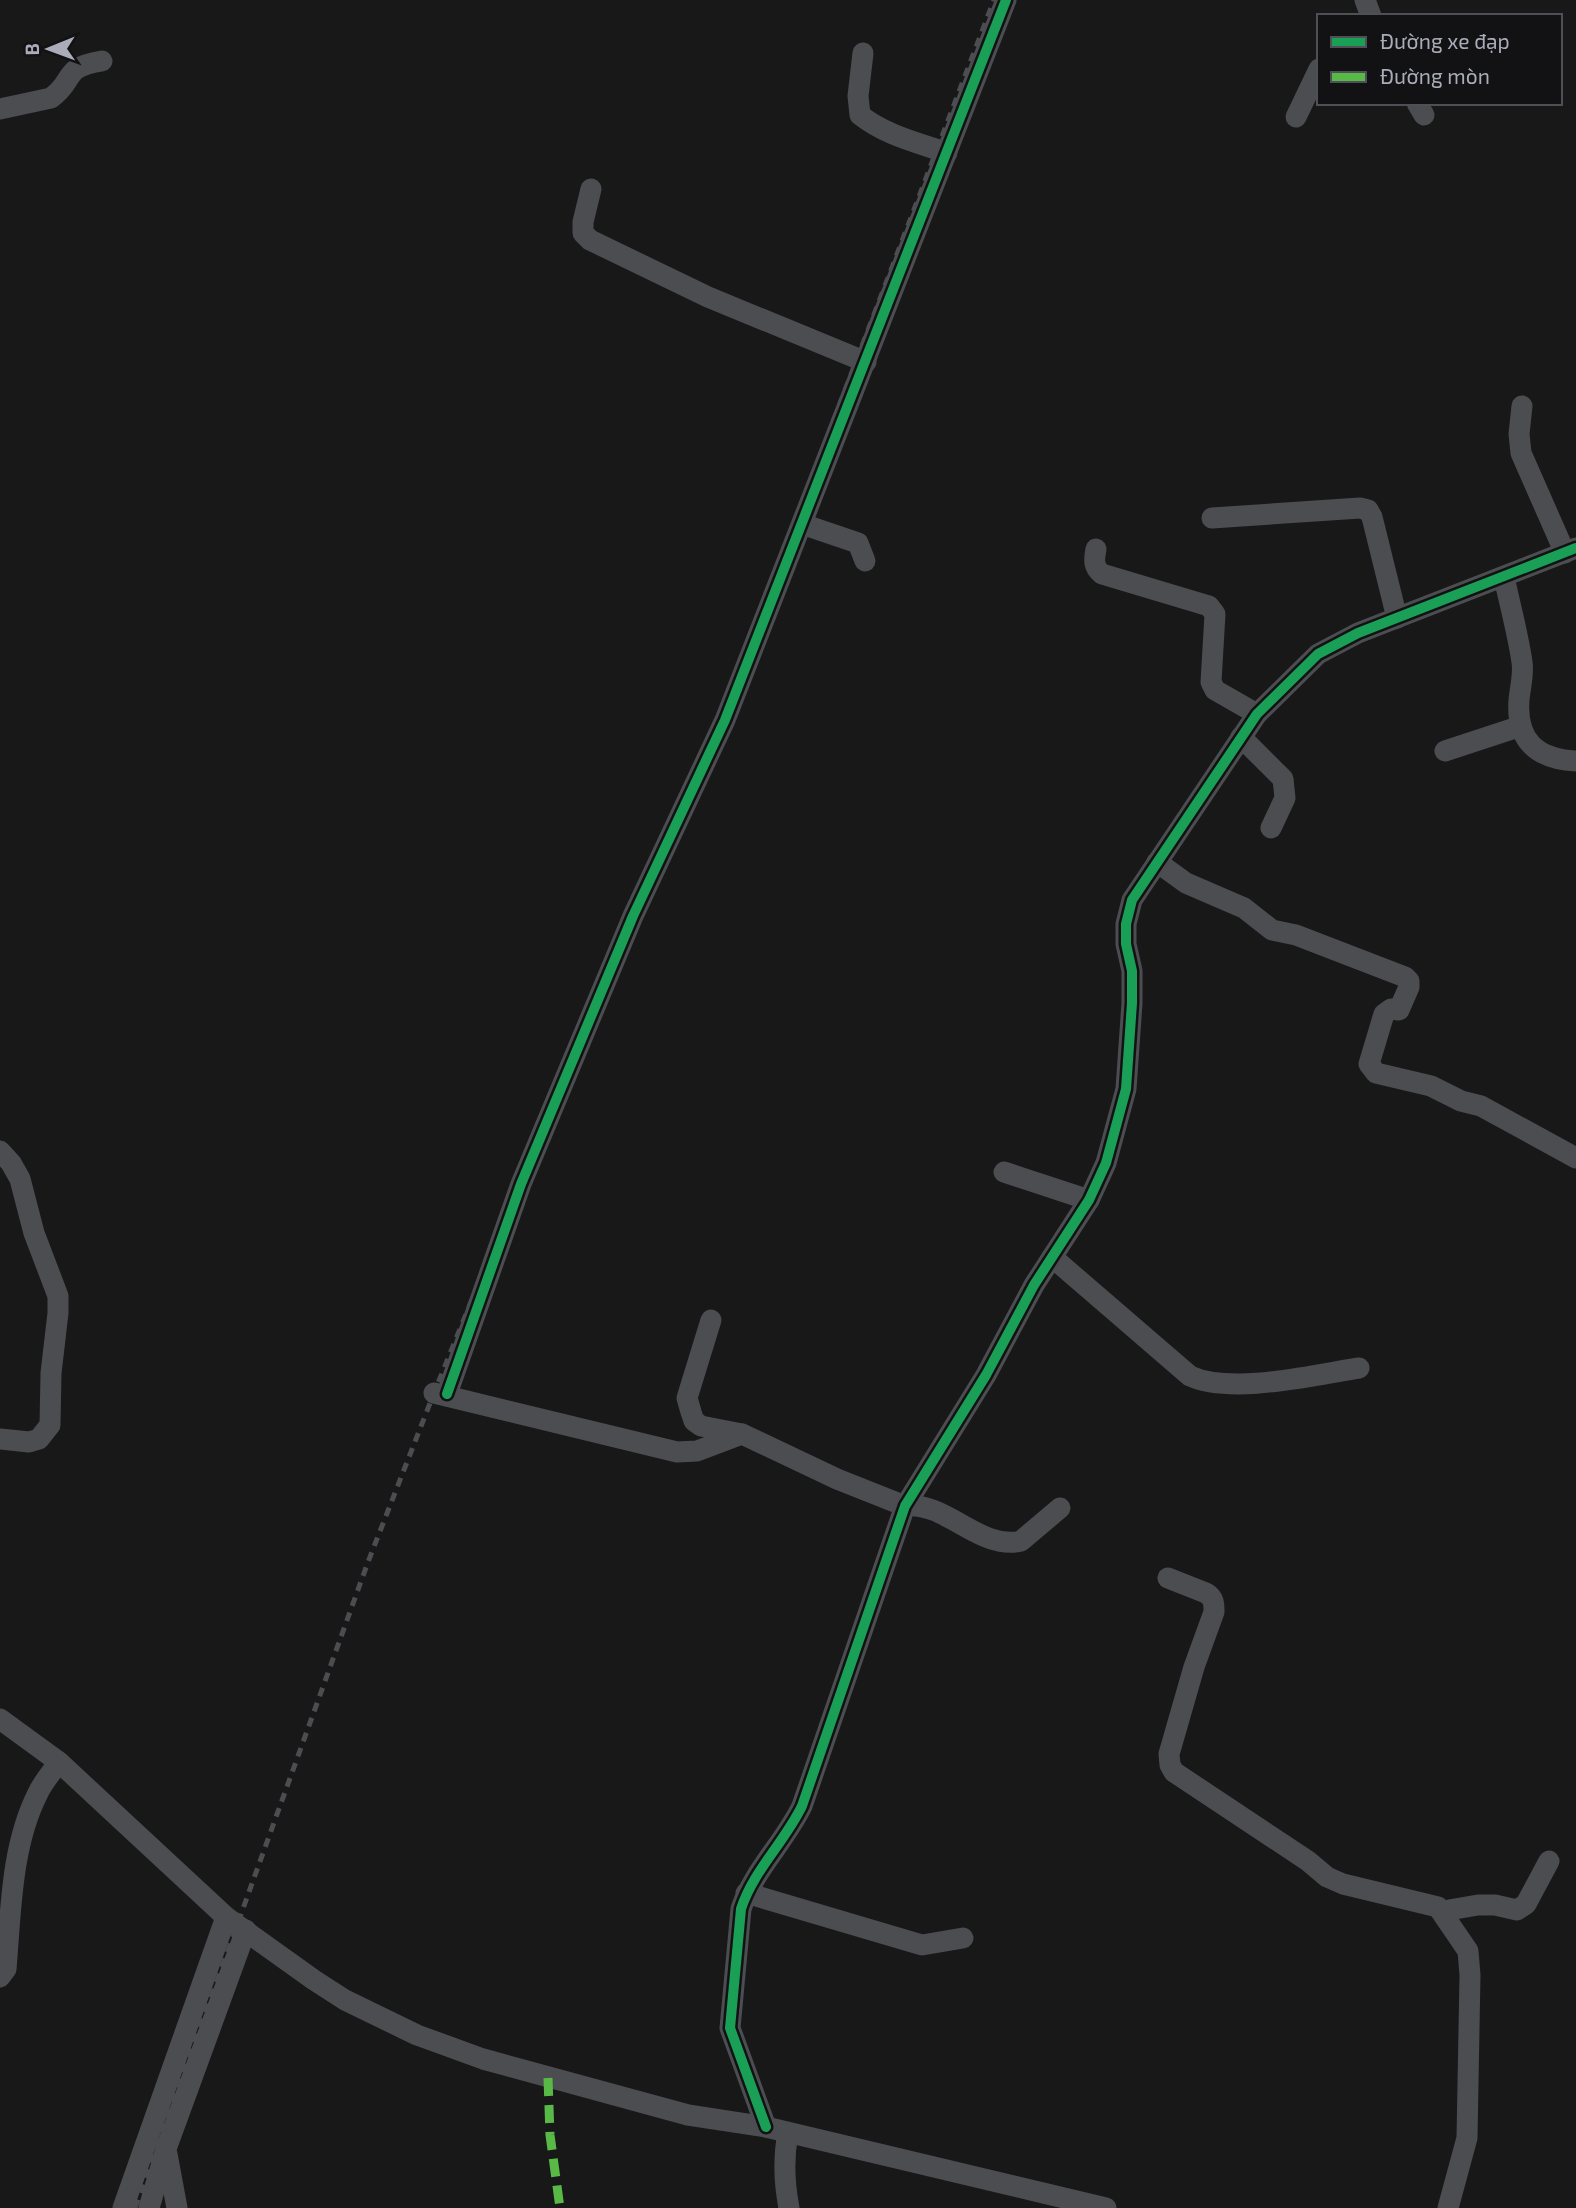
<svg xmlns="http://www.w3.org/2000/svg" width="1576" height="2208" font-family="'Exo 2',sans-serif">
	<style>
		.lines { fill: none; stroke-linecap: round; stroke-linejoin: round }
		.street { stroke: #4c4d51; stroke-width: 21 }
		.rail { stroke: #4c4d50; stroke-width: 5; stroke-dasharray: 9 7; stroke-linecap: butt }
		.quiet { stroke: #58b947; stroke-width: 9; stroke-dasharray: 18 9; stroke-linecap: butt }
		.cycleway-casing { stroke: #121214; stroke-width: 15 }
		.cycleway { stroke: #1a9f57; stroke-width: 10 }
	</style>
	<rect width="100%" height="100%" fill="#181818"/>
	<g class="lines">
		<g class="street">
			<path d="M1365 0 1371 16"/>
			<path d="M863 53 858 96 860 115C887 136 916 142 947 153"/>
			<path d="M1417 103 1424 115"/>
			<path d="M0 109 51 98C77 79 60 68 102 61"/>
			<path d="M1296 117 1319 69"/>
			<path d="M591 189 583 222V233L590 240 708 297 866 362"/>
			<path d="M1522 406 1519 434 1521 453 1565 553"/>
			<path d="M1212 518 1360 508 1368 510 1372 517 1397 618"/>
			<path d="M802 524 858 543 865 561"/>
			<path d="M1096 549C1094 560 1093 567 1102 574L1209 606 1215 614 1211 682 1215 690 1257 714"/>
			<path d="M1504 577C1510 605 1518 634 1522 662 1524 675 1520 687 1519 700 1516 741 1537 759 1576 761"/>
			<path d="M1241 737 1283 779 1285 798 1271 828"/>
			<path d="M1445 751 1521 726"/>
			<path d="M1157 862 1186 883 1244 908 1272 930 1296 935 1405 977 1409 981V987L1399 1010 1391 1009 1384 1014 1369 1064 1376 1073 1431 1086 1461 1101 1481 1106 1576 1158"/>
			<path d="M0 1151 11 1163 20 1179 34 1233 58 1296V1313L51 1373 50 1425 39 1439 29 1442 0 1439"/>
			<path d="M1004 1172 1089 1200"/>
			<path d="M1052 1257 1190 1376C1232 1395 1313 1375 1359 1368"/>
			<path d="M711 1320 687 1398 691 1412 694 1421 701 1426 742 1434"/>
			<path d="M434 1393 677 1452 697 1451 742 1434 837 1479 905 1506C946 1501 980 1551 1021 1541L1060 1508"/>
			<path d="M447 1394 521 1184 633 916 725 720 1006 0"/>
			<path d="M1168 1578 1206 1593C1214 1598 1214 1603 1214 1612L1194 1667 1169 1754 1170 1765 1174 1772 1308 1861 1327 1877 1343 1884 1438 1907 1468 1951 1470 1975 1467 2138 1448 2208"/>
			<path d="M0 1719 59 1762 226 1917 314 1980 345 2000 417 2035 483 2059 688 2115 766 2127 1106 2208"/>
			<path d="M746 1893 922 1945 963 1938"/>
			<path d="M1443 1911 1478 1905H1495L1517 1910 1526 1904 1549 1861"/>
			<path d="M0 1977 6 1969C11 1911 11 1846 38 1793 43 1782 52 1772 59 1762"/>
			<path d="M766 2127 730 2028 741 1909C753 1871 784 1843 802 1806L905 1506 986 1375 1034 1285 1089 1200 1106 1163 1126 1089 1132 1003V971L1126 944V924L1132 900 1257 714 1318 654 1358 633 1576 548"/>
			<path d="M788 2133C783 2159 784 2182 789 2208"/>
			<path d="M167 2154 177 2208"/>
			<path d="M123 2208 226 1917"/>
			<path d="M149 2208 166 2149 246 1930"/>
		</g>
		<path class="rail" d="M135 2208 368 1562 434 1393 579 1036 682 807 744 655 994 0"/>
		<path class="quiet" d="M548 2078 550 2135 560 2208"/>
		<defs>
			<g id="cycleway">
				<path d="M447 1394 521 1184 633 916 725 720 1006 0"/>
				<path d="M766 2127 730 2028 741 1909C753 1871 784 1843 802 1806L905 1506 986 1375 1034 1285 1089 1200 1106 1163 1126 1089 1132 1003V971L1126 944V924L1132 900 1257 714 1318 654 1358 633 1576 548"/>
			</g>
		</defs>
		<use href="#cycleway" class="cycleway-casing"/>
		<use href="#cycleway" class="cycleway"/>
	</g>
	<rect x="1317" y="14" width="245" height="91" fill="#121214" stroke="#4f5056" stroke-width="2"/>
	<rect x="1331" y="37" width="35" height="10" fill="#1a9f57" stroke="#4f5056" stroke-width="2"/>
	<text x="1380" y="49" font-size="21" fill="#aaadb9">Đường xe đạp</text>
	<rect x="1331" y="72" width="35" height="10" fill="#58b947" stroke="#4f5056" stroke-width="2"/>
	<text x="1380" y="84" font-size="21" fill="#aaadb9">Đường mòn</text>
	<g transform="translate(49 49) rotate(269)" stroke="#121214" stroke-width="5" paint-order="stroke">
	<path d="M0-5L12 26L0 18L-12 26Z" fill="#aaadb9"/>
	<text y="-10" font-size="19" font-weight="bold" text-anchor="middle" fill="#aaadb9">B</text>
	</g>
</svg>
